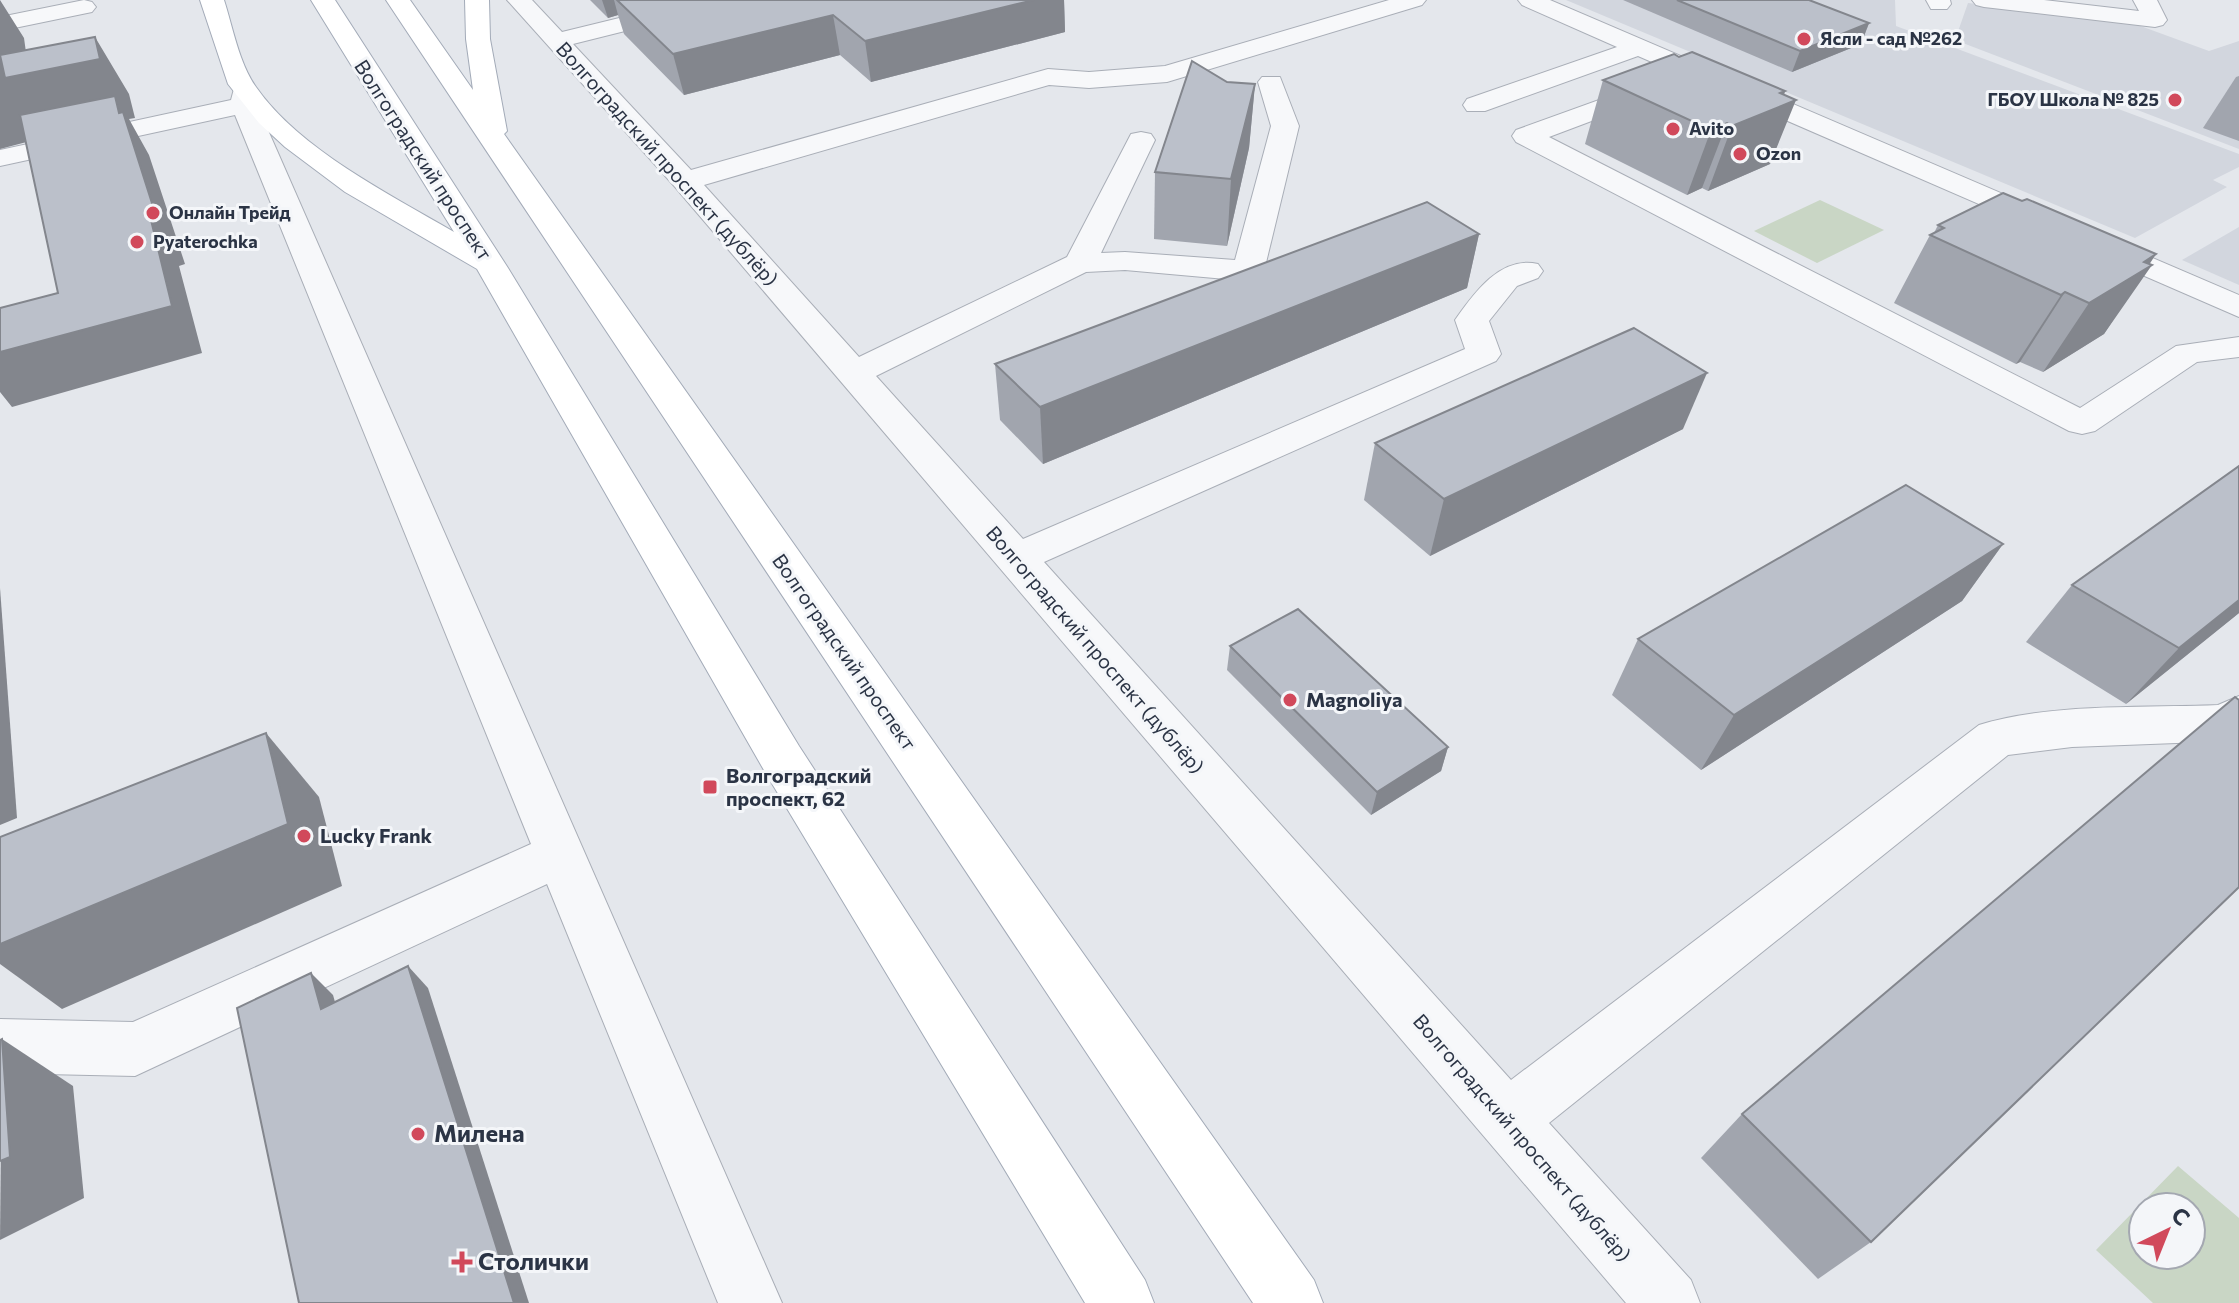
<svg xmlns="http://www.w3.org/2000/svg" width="2239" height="1303" font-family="Commissioner,sans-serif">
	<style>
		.built { fill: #d2d6de }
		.green { fill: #c9d6c5; fill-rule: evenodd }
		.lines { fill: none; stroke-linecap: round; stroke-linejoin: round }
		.minor-casing { stroke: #a9aeb7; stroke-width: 2 }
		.major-casing { stroke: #a3abb8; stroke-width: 2 }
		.minor { fill: #f7f8fa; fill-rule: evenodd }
		.major { fill: #fff; fill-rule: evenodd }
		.wall { fill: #a1a5ae }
		.shaded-wall { fill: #83868d }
		.building { fill: #bbc0ca; stroke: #83868d; stroke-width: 2 }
		.poi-dot { fill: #d1495b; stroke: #f4f6f9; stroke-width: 3 }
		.labels { text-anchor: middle; stroke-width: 6; stroke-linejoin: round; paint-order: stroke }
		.far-poi-label { font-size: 18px; font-weight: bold; fill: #2b3445; stroke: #f4f6f9; text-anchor: start }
		.street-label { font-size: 20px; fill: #2b3445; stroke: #f4f6f9 }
		.poi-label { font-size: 20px; font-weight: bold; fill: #2b3445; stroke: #f4f6f9; text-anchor: start }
		.near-poi-label { font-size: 24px; font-weight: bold; fill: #2b3445; stroke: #f4f6f9; text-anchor: start }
	</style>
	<rect width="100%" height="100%" fill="#e4e7ec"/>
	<g class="built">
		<path d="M1566 0H1895L1896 26 2239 154V167L2213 180 2227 187 2135 238Z"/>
		<path d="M1968 3 2124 20 2209 51 2239 41V149L1955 40Z"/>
		<path d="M2239 227V285L2182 260Z"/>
	</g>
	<g class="green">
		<path d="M1820 200 1884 230 1817 263 1754 231Z"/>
		<path d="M2178 1166 2239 1218V1303H2153L2096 1250ZM2191 1207V1255H2143V1207Z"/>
	</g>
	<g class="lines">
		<defs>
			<g id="minor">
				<path d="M84 0 92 2 96 7 92 12 0 31V17Z"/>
				<path d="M507 0H532L562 32 693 0H733L729 5 573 44 691 170 1048 69 1089 72 1165 66 1389 0H1426L1422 5 1167 82 1089 88 1049 85 704 185 859 357 1067 257 1131 134 1141 132 1151 134 1155 140 1101 253 1125 252 1235 260 1271 126 1258 82 1262 77H1280L1299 126 1264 271 1259 278 1248 281 1125 270 1086 272 876 376 1023 539 1465 349 1455 320C1474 293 1501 255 1538 264L1543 271 1538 278 1517 286 1489 321 1501 354 1496 361 1044 562 1511 1080 1979 725C2047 703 2146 708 2218 705L2239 696V738L2229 741 2072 747 2008 755 1549 1123 1691 1280 1700 1303H1626L675 187Z"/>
				<path d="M1518 0H1550L2239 295V317L1638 56 1485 111H1467L1463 105 1467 99 1617 47 1522 5Z"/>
				<path d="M1926 0H1950L1951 4 1947 9H1931Z"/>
				<path d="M1972 0H2044L2139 11 2133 0H2157L2167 20 2163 25 2155 27 1984 7 1976 5Z"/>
				<path d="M1649 82 1658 84 1662 90 1658 96 1549 137 2080 408 2176 346 2239 337V357L2197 362 2095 431 2082 434 2069 431 1516 142 1512 136 1516 130Z"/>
				<path d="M244 83 253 85 257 91V105L782 1303H718L547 884 135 1076 0 1073V1019L133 1022 531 844 235 115 0 166V150L231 100 235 85Z"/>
			</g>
			<g id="major">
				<path d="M200 0H224C233 28 239 63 256 87 299 149 389 194 454 232L311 0H335L508 268 799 746 1145 1280 1154 1303H1085L765 772 477 269 345 192 285 147 259 123 228 84Z"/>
				<path d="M386 0H410L473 90 466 39 465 0H489L490 39 507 131 504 134 1314 1280 1323 1303H1253Z"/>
			</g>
		</defs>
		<use href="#minor" class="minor-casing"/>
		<use href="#major" class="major-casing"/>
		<use href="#minor" class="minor"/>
		<use href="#major" class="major"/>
	</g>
	<g class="wall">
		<path d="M590 0H1064L1065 32 871 82 840 55 684 95 624 34 618 15 608 18Z"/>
		<path d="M1623 0H1809L1869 23 1861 44 1792 72Z"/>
		<path d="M2239 76V141L2203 128 2236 77Z"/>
		<path d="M1603 80 1785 91 1770 164 1708 191 1702 188 1687 195 1585 144Z"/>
		<path d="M1227 82 1255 84 1249 148 1227 246 1154 239 1155 172Z"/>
		<path d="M1938 225 2149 264 2104 334 2043 372 2020 362 2016 364 1894 303 1930 235 1934 233Z"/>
		<path d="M1479 234 1467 288 1043 464 1000 420 995 364Z"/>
		<path d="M1683 429 1430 556 1364 500 1375 443Z"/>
		<path d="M2239 466V613L2126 704 2026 642 2072 585Z"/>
		<path d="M2003 544 1962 601 1701 770 1612 695 1638 639Z"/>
		<path d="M1230 646 1448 747 1441 771 1371 815 1227 670Z"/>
		<path d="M1742 1114 1871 1242 1818 1279 1701 1158Z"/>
	</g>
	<g class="shaded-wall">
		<path d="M0 0 24 38 29 74 95 37 129 94 135 118 129 119 149 155 185 264 179 266 202 353 12 407 0 392V352L172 306 38 139 0 149Z"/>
		<path d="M602 0H614L618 15 608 18Z"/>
		<path d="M1034 0H1064L1065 32 871 82 865 41Z"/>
		<path d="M833 15 840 55 684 95 673 54Z"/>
		<path d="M1869 23 1861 44 1792 72 1800 51Z"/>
		<path d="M1255 84 1249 148 1227 246 1231 179Z"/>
		<path d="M1785 91 1779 107 1796 100 1770 164 1708 191 1732 126Z"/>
		<path d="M1727 123 1702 188 1687 195 1711 130Z"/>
		<path d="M1479 234 1467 288 1043 464 1040 407Z"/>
		<path d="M2156 254 2147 268 2152 265 2104 334 2043 372 2089 303 2144 262Z"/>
		<path d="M2065 292 2020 362 2016 364 2061 295Z"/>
		<path d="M1707 373 1683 429 1430 556 1444 499Z"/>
		<path d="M2003 544 1962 601 1701 770 1734 715Z"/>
		<path d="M0 588 17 818 0 825Z"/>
		<path d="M2239 600V613L2126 704 2179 648Z"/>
		<path d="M266 733 319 797 342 886 62 1009 0 964V944Z"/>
		<path d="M1448 747 1441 771 1371 815 1377 792Z"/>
		<path d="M408 966 428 988 529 1303H514Z"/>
		<path d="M311 973 333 995 343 1030 321 1009Z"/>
		<path d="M2 1039 73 1086 84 1198 0 1240Z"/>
	</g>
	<g class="building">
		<path d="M617 0H1034L865 41 833 15 673 54Z"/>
		<path d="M1677 0H1809L1869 23 1800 51Z"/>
		<path d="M95 37 100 59 5 78 0 55Z"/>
		<path d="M1692 52 1785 91 1780 93 1796 100 1732 126 1727 123 1711 130 1603 80 1674 54 1679 57Z"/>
		<path d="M1192 61 1227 82 1255 84 1231 179 1155 172Z"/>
		<path d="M115 96 119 113 123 112 157 219 151 220 172 306 0 352V308L58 293 20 115Z"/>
		<path d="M2003 193 2022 201 2027 199 2156 254 2144 262 2152 265 2089 303 2065 292 2061 295 1930 235 1944 228 1938 225Z"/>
		<path d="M1427 202 1479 234 1040 407 995 364Z"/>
		<path d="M1634 328 1707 373 1444 499 1375 443Z"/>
		<path d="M2239 466V600L2179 648 2072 585Z"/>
		<path d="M1906 485 2003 544 1734 715 1638 639Z"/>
		<path d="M1298 609 1448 747 1377 792 1230 646Z"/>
		<path d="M2235 697 2239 700V887L1871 1242 1742 1114Z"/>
		<path d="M266 733 288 824 0 944V837Z"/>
		<path d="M408 966 514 1303H299L237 1008 311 973 321 1009Z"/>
		<path d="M2 1039 10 1157 0 1161V1040Z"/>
	</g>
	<g class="poi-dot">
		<circle cx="1804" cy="39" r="8"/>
		<circle cx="2175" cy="100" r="8"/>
		<circle cx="1673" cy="129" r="8"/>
		<circle cx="1740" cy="154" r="8"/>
		<circle cx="153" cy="213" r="8"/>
		<circle cx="137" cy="242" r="8"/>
		<circle cx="1290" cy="700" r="8"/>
		<rect x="702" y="779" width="16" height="16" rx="4"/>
		<circle cx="304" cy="836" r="8"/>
		<circle cx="418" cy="1134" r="8"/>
		<path d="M458 1250h8v8h8v8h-8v8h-8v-8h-8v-8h8z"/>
	</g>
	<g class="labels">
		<g class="far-poi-label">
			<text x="1820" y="45">Ясли - сад №262</text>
			<text x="2159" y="106" text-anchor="end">ГБОУ Школа № 825</text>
			<text x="1689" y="135">Avito</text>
			<text x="1756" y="160">Ozon</text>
			<text x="169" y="219">Онлайн Трейд</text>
			<text x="153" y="248">Pyaterochka</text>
		</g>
		<g class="street-label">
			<text transform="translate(423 160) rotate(57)" y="7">Волгоградский проспект</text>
			<text transform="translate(667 164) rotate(48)" y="7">Волгоградский проспект (дублёр)</text>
			<text transform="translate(1095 650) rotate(49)" y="7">Волгоградский проспект (дублёр)</text>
			<text transform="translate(844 652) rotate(55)" y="7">Волгоградский проспект</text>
			<text transform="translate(1522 1138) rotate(49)" y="7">Волгоградский проспект (дублёр)</text>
		</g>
		<g class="poi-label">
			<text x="1306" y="707">Magnoliya</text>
			<text x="726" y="783">Волгоградский<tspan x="726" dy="23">проспект, 62</tspan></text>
			<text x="320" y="843">Lucky Frank</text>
		</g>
		<g class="near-poi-label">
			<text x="434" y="1142">Милена</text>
			<text x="478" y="1270">Столички</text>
		</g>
	</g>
	<g transform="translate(2167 1231) rotate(43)"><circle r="38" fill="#f4f6f9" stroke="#a4a8b1" stroke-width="2"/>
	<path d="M0-6L14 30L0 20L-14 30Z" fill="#d1495b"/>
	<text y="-12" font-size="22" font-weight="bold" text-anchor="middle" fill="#2b3445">С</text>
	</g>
</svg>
